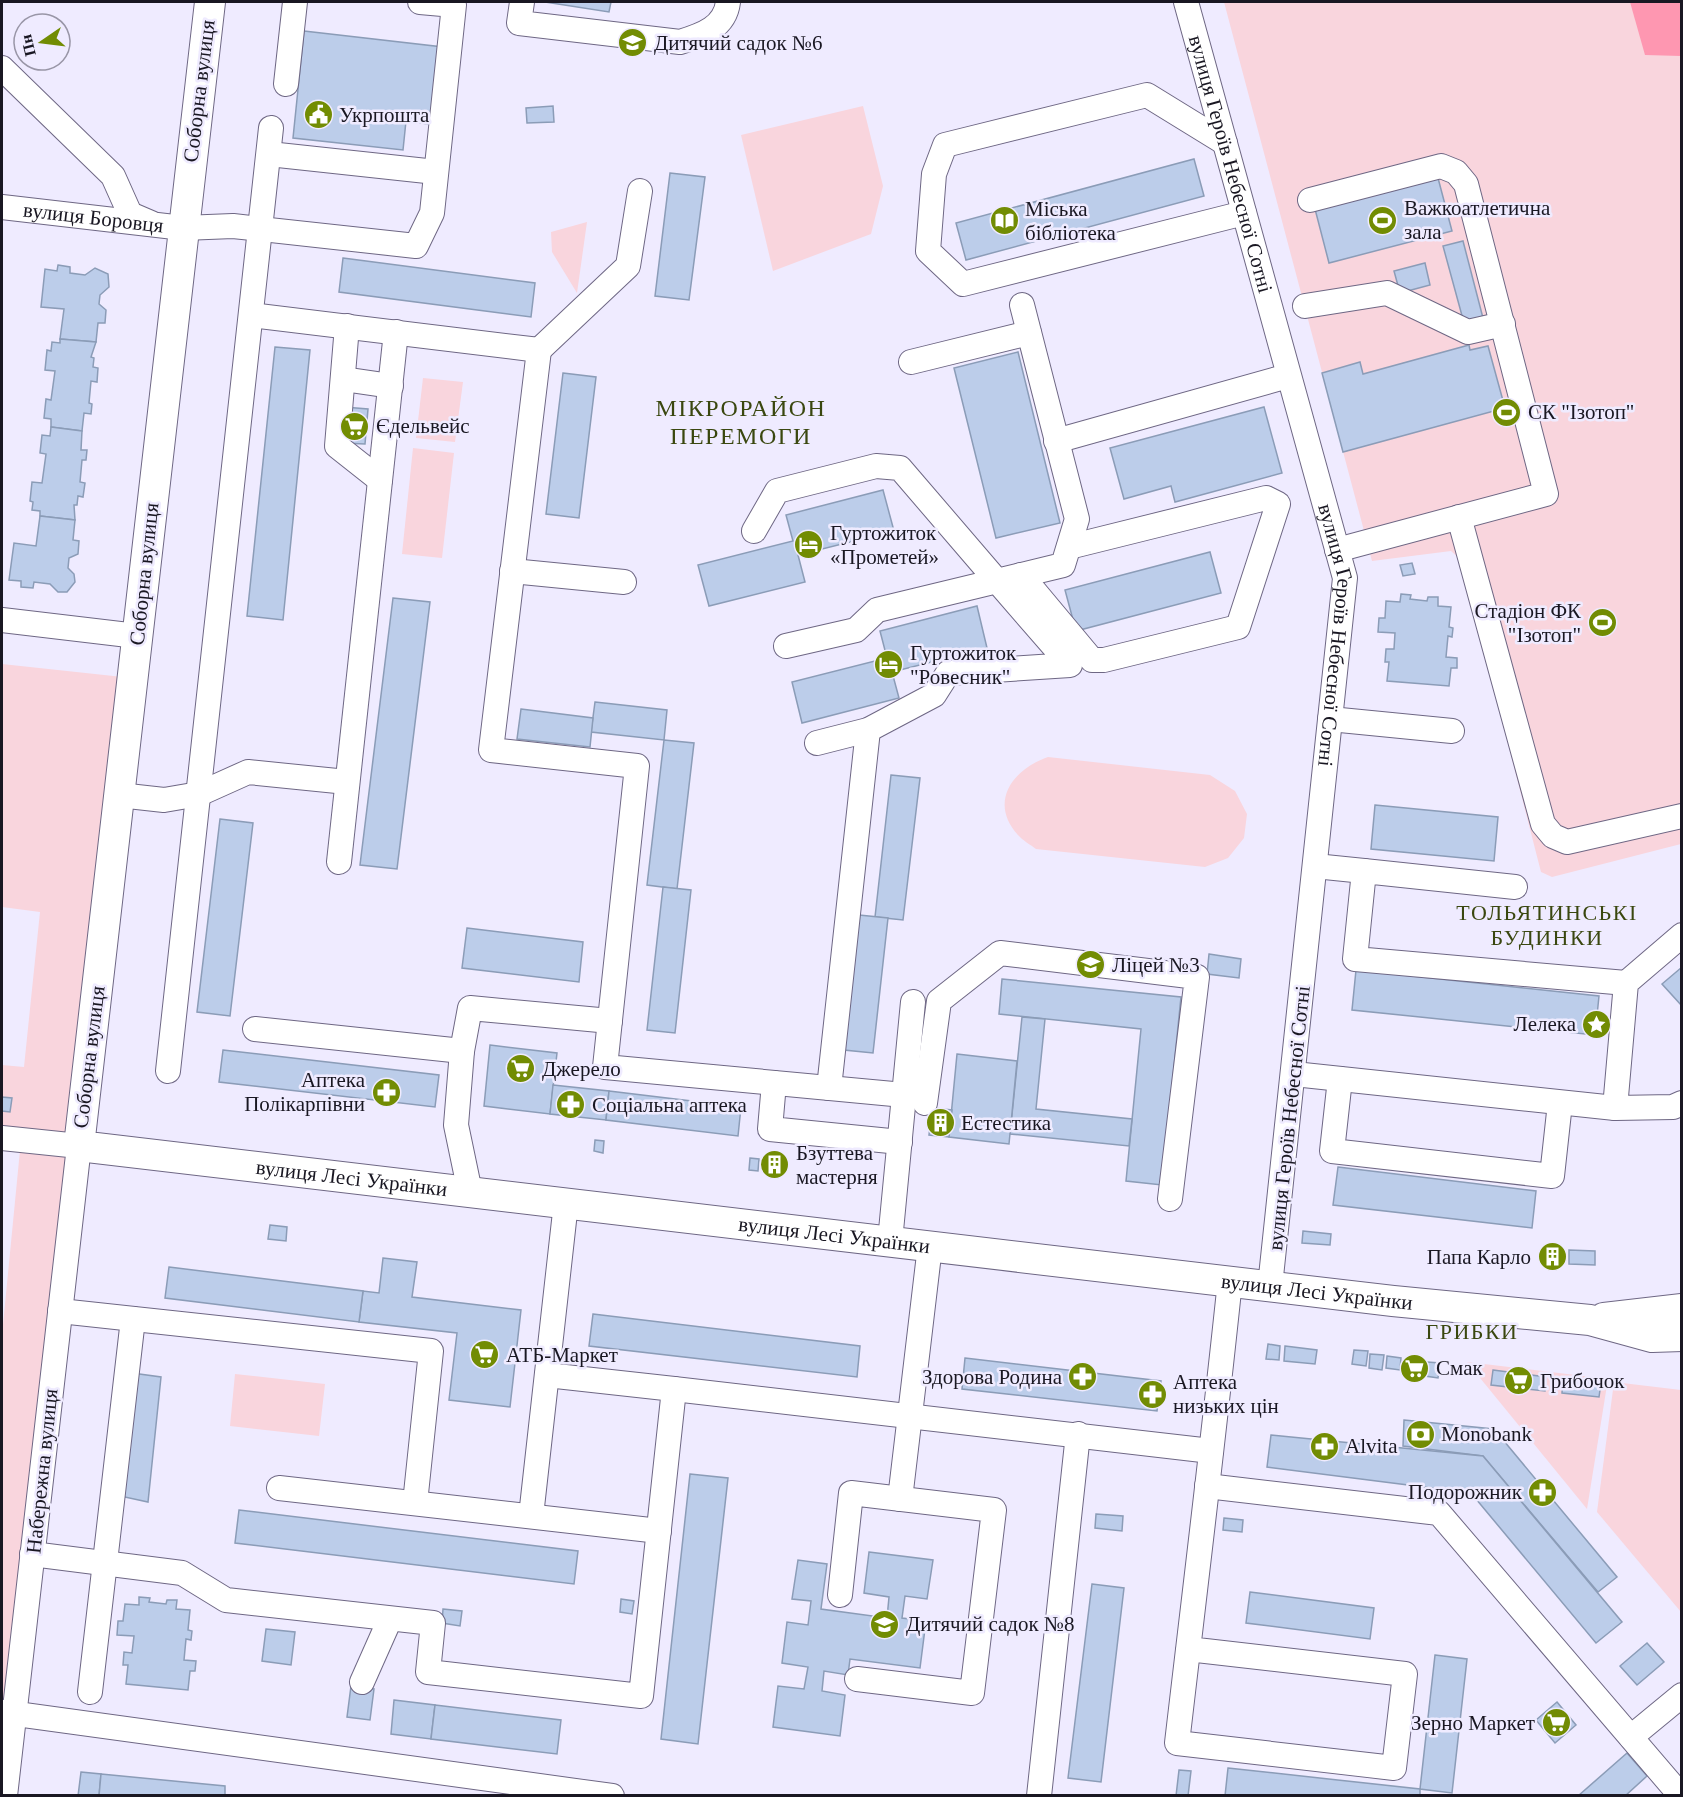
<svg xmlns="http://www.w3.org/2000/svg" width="1683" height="1797" font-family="'Times New Roman',serif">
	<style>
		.green { fill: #f9d5dd }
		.forest { fill: #fe97b1 }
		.building { fill: #bccdea; stroke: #8b9cb7; stroke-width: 1.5 }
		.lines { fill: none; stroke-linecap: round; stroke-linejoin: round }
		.minor-casing { stroke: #6e6784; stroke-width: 26 }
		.major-casing { stroke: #6e6784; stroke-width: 32 }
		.minor { stroke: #fff; stroke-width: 24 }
		.major { stroke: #fff; stroke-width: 30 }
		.labels { text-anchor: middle; stroke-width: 5; stroke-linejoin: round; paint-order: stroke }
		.poi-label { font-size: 21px; fill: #191722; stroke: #efebff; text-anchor: start }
		.street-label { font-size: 21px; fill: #191722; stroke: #efebff }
		.neighbourhood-label { font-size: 22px; letter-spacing: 1.5px; fill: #3a470f; stroke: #efebff }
		.quarter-label { font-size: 24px; letter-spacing: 1.5px; fill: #3a470f; stroke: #efebff }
	</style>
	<rect width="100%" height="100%" fill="#efebff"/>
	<g class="green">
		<path d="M1224 2H1681V844L1552 877 1541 872 1461 560 1451 551 1372 561Z"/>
		<path d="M863 106 883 186 871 234 773 271 741 135Z"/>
		<path d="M587 222 577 293 552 252 551 232Z"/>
		<path d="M423 378 463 382 455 442 416 438Z"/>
		<path d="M413 448 454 453 442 558 402 554Z"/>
		<path d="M2 664 132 678 2 1795V1335L21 1140 2 1138V1065L24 1067 40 912 2 907Z"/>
		<path d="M1048 757 1210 775 1235 791 1247 814 1244 838 1228 858 1205 867 1036 849C1031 845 1022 840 1018 835 988 802 1013 769 1048 757Z"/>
		<path d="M1467 1362 1608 1379 1587 1509Z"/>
		<path d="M235 1374 325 1384 319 1436 230 1426Z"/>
		<path d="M1614 1382 1681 1390V1612L1597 1512Z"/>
	</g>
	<path class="forest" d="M1630 2H1681V56L1645 55Z"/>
	<g class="building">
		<path d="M545 2H611L609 12Z"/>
		<path d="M304 31 443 47 435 125 406 121 403 150 293 138Z"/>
		<path d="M553 106 554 122 527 123 526 108Z"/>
		<path d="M1194 159 1204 196 966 260 956 223Z"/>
		<path d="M670 173 705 177 689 300 655 296Z"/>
		<path d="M1438 178 1452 231 1329 263 1315 209Z"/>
		<path d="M1463 241 1483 318 1464 323 1443 246Z"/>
		<path d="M343 258 535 283 531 317 339 292Z"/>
		<path d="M1425 263 1430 285 1400 293 1394 271Z"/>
		<path d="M58 265 70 267V273L85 275 95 268 108 274 109 287 100 295 99 304 106 310 105 323H98L96 342 60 339 64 309 41 307 45 269 57 271Z"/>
		<path d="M60 339 96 342 91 357 94 358 93 367 98 368 97 382 91 381 89 403 92 404 91 414 84 413 82 431 51 427V419L44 418 46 399 51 400 55 371 45 370 47 350 51 351 52 342 60 343Z"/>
		<path d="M1469 345 1470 350 1488 346 1505 408 1343 452 1322 373 1360 362 1363 374Z"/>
		<path d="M275 347 310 350 283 620 247 616Z"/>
		<path d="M1018 352 1060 523 996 538 954 368Z"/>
		<path d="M563 373 596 377 579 518 546 514Z"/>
		<path d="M344 407 368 409 365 444 342 443Z"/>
		<path d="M1264 407 1282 473 1175 502 1171 486 1124 499 1110 448Z"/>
		<path d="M51 427 82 431 81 450H87L86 460H82L80 482 85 483 83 497 78 496 77 505H74L75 520 40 516V511L32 510 33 502 30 501 32 482 42 483 46 454 40 453 42 435 50 436Z"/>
		<path d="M883 490 894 531 798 555 805 582 709 606 698 565 793 541 786 515Z"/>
		<path d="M40 516 75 520 73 540 79 541 78 554 69 558 68 568 74 574 75 582 67 592H58L50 584 34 582 33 588 21 587V581L9 580 14 543 36 546Z"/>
		<path d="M1210 552 1221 593 1076 631 1065 590Z"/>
		<path d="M1412 563 1415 574 1403 576 1400 565Z"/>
		<path d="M1401 594 1411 595 1410 599 1427 601 1428 597H1438V606L1451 607 1449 627 1453 628 1452 637 1448 636 1446 657 1457 658V668H1451L1449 686 1387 681 1389 662H1385L1386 649H1394L1395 633 1378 632 1379 618H1385L1386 601 1400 602Z"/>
		<path d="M393 598 430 602 397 869 360 865Z"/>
		<path d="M977 606 987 648 892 672 899 698 802 723 792 682 887 658 880 631Z"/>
		<path d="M595 702 667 710 664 740 591 732Z"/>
		<path d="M521 709 593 718 590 747 517 739Z"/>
		<path d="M664 740 694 743 677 889 647 885Z"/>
		<path d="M891 775 920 778 903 920 875 917Z"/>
		<path d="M1375 805 1498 817 1494 861 1371 849Z"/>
		<path d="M220 819 253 823 230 1016 197 1012Z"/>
		<path d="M663 887 691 890 675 1033 647 1030Z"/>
		<path d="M859 915 888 918 873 1053 844 1050Z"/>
		<path d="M467 928 583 942 579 982 462 968Z"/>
		<path d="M1209 954 1241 959 1239 978 1207 974Z"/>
		<path d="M1682 967V1006L1662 984Z"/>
		<path d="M1356 970 1599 996 1595 1035 1352 1010Z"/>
		<path d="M1002 979 1181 997 1162 1185 1126 1181 1141 1029 999 1014Z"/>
		<path d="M1022 1017 1045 1019 1036 1109 1132 1119 1129 1146 1010 1134Z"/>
		<path d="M490 1045 557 1053 550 1114 484 1106Z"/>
		<path d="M223 1050 439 1075 435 1107 219 1082Z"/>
		<path d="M957 1054 1017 1061 1009 1144 949 1137Z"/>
		<path d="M553 1085 609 1091 606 1120 550 1114Z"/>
		<path d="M609 1091 741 1107 738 1136 606 1120Z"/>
		<path d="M2 1097 12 1098 10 1112 2 1111Z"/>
		<path d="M932 1108 952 1110 949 1137 929 1135Z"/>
		<path d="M595 1140 604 1141 603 1153 594 1151Z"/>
		<path d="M750 1158 759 1159 758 1171 749 1170Z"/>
		<path d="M766 1158 784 1159 783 1173 765 1171Z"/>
		<path d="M1338 1167 1536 1191 1532 1228 1333 1205Z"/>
		<path d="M270 1225 287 1227 286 1241 268 1239Z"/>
		<path d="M1303 1231 1331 1234 1330 1245 1302 1243Z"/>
		<path d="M1543 1249 1561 1250 1560 1266 1543 1265Z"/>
		<path d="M1569 1250 1595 1251V1265L1569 1264Z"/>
		<path d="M383 1258 417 1262 412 1297 521 1310 510 1407 449 1400 457 1333 359 1322 363 1291 379 1293Z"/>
		<path d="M169 1267 363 1291 359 1322 165 1298Z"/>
		<path d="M593 1314 860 1346 857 1377 589 1346Z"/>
		<path d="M1268 1344 1280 1346 1279 1360 1266 1359Z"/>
		<path d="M1285 1346 1317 1350 1315 1364 1284 1361Z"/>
		<path d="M1354 1350 1368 1351 1366 1366 1352 1364Z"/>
		<path d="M1370 1354 1384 1355 1382 1370 1369 1368Z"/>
		<path d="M1387 1356 1401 1358 1400 1370 1386 1368Z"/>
		<path d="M965 1358 1161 1381 1157 1411 962 1389Z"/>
		<path d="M1409 1360 1423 1362 1421 1376 1408 1374Z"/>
		<path d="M1427 1362 1440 1363 1438 1378 1425 1376Z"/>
		<path d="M1493 1370 1546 1377 1545 1391 1491 1385Z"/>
		<path d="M132 1373 161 1377 148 1502 120 1496Z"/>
		<path d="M1563 1378 1601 1383 1599 1397 1562 1393Z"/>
		<path d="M1404 1420 1494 1429 1617 1577 1598 1592 1483 1456 1403 1446Z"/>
		<path d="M1271 1435 1483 1456 1622 1622 1596 1643 1471 1493 1267 1467Z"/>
		<path d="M690 1474 728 1478 698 1744 661 1739Z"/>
		<path d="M239 1510 578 1551 574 1584 235 1543Z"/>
		<path d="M1096 1514 1123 1516 1122 1531 1095 1528Z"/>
		<path d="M1224 1518 1243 1520 1242 1532 1223 1530Z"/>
		<path d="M869 1552 933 1560 927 1599 905 1596 902 1618 926 1621 920 1668 850 1659 848 1675 824 1671 822 1691 845 1695 840 1736 773 1727 778 1686 804 1689 808 1667 782 1663 787 1622 808 1625 811 1601 792 1599 798 1560 827 1564 821 1609 887 1618 889 1597 864 1593Z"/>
		<path d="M1092 1584 1124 1588 1101 1782 1068 1778Z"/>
		<path d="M1250 1592 1374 1608 1370 1639 1246 1623Z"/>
		<path d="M139 1597 150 1598 149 1602 166 1604 167 1600H177L176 1609 190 1610 188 1630 192 1631 191 1640 186 1639 184 1660 196 1661 195 1671H190L188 1690 126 1684 128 1665H123L124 1652 132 1653 134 1636 117 1635 118 1621H123L125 1604 139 1605Z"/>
		<path d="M621 1599 634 1601 632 1614 620 1612Z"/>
		<path d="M443 1609 462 1611 460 1626 442 1623Z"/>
		<path d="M266 1629 295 1632 291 1665 262 1661Z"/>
		<path d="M1647 1643 1664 1662 1637 1685 1620 1666Z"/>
		<path d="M1435 1655 1467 1659 1452 1793 1420 1789Z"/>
		<path d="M351 1686 374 1689 370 1720 347 1717Z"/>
		<path d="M394 1700 435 1705 431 1739 391 1734Z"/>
		<path d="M1557 1702 1576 1725 1555 1743 1536 1720Z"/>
		<path d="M435 1705 561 1720 557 1754 431 1739Z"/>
		<path d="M1627 1753 1647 1776 1625 1796H1578Z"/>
		<path d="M1228 1768 1420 1789V1796H1225Z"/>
		<path d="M1179 1770 1191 1771 1188 1796H1176Z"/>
		<path d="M81 1772 101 1774 99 1796H78Z"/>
		<path d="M101 1774 225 1786V1796H99Z"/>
	</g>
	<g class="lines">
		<defs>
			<g id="minor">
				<path d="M522 2 519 23 680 42C703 35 725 27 728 2"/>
				<path id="s1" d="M1186 2 1345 578 1270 1286"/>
				<path d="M2 68 113 176 130 214 151 223"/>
				<path d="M286 84 295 2"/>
				<path d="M1225 143 1147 95 945 145 934 174 928 251 963 284 1244 213"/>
				<path d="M269 154 436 172"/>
				<path d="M1310 200 1441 166 1456 172 1466 184 1546 494 1337 550"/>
				<path id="s2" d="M2 207 183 228 233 226 416 246 432 213 454 5 420 2"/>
				<path d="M1305 306 1387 293 1468 332 1503 324"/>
				<path d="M251 315 539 350 491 750 637 766 605 1067 904 1095"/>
				<path d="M347 326 337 446 380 480"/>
				<path d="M539 350 628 266 640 191"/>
				<path d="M911 362 1029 333"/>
				<path d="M343 379 391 386"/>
				<path d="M1056 441 1288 376"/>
				<path d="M1459 517 1543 824 1553 836 1567 842 1682 816"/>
				<path d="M754 531 777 491 876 466 900 468 997 581 1063 565 1077 519 1022 305"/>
				<path d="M512 571 624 582"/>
				<path d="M1021 575 1092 660H1104L1238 627 1278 504 1266 498 1069 547"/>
				<path d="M2 620 137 636"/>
				<path d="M786 646 856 630 877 610 997 581 1070 665 948 673 934 695 868 730 817 743"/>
				<path d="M1330 719 1452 731"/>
				<path d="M119 795 164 800 199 794 248 772 347 782"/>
				<path d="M339 862 396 332"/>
				<path d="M1315 866 1364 871"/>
				<path d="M1515 887 1364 871 1355 959 1626 983"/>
				<path d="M1682 935 1626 983 1615 1108 1673 1107 1682 1103"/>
				<path d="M255 1029 462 1051"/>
				<path d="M168 1071 271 128"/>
				<path d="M1294 1074 1615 1108"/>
				<path d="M1340 1079 1332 1151 1552 1176 1560 1103"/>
				<path d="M774 1083 770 1129 900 1142"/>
				<path d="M829 1088 868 730"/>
				<path d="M925 1103 939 1001 1000 953 1197 977 1170 1199"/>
				<path d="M2 1138 79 1146 5 1796"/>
				<path d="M470 1192 456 1125 462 1051 470 1008 610 1021"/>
				<path d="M890 1241 913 1002"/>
				<path d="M60 1311 431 1351 415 1503"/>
				<path d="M674 1389 1211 1451"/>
				<path d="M1207 1486 1439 1513 1681 1796"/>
				<path d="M279 1488 659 1531"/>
				<path d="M900 1499 930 1246"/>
				<path d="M531 1516 566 1203"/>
				<path d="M32 1554 182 1573 226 1600 433 1623 428 1672 641 1696 674 1389 547 1375"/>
				<path d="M840 1595 851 1493 994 1510 972 1693 857 1679"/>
				<path d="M1188 1649 1405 1674 1394 1768 1177 1743C1195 1589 1214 1435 1230 1281"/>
				<path d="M362 1682 390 1619"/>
				<path d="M90 1692 133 1319"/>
				<path d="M2 1712 612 1796"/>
				<path d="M1631 1737 1682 1695"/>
				<path d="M1039 1796 1078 1434"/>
			</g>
			<g id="major">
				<path id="s3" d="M210 2 79 1146 1393 1301 1590 1320 1652 1337 1682 1336"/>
				<path d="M1604 1318 1682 1309"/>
			</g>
		</defs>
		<use href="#minor" class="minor-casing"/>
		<use href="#major" class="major-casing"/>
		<use href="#minor" class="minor"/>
		<use href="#major" class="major"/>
	</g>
	<defs>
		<symbol id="school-disc" viewBox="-11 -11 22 22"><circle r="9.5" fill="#728c03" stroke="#efebff"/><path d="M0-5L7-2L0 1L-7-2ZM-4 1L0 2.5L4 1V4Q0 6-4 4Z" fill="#fff"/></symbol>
		<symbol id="civic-disc" viewBox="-11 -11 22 22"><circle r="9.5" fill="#728c03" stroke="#efebff"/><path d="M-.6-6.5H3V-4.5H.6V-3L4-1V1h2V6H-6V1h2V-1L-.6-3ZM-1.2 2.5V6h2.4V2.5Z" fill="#fff"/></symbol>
		<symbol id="stadium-disc" viewBox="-11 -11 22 22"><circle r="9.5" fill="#728c03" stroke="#efebff"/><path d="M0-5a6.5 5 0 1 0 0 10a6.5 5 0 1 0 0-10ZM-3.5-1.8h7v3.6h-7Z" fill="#fff"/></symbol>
		<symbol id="library-disc" viewBox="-11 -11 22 22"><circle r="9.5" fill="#728c03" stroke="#efebff"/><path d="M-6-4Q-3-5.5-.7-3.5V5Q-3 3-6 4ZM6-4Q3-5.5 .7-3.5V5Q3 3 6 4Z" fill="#fff"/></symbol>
		<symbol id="supermarket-disc" viewBox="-11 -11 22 22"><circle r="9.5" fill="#728c03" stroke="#efebff"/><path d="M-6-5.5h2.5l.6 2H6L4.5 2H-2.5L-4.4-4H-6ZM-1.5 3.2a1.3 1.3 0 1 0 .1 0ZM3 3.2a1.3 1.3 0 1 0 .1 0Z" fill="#fff"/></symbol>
		<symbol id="hotel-disc" viewBox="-11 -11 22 22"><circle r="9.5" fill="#728c03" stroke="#efebff"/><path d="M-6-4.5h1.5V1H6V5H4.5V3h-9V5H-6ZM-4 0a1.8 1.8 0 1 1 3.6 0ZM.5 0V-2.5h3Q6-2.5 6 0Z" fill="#fff"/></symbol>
		<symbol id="sight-disc" viewBox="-11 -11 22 22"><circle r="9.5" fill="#728c03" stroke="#efebff"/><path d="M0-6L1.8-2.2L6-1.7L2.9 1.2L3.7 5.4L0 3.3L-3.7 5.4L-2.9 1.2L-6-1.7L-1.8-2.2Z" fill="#fff"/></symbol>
		<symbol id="pharmacy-disc" viewBox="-11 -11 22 22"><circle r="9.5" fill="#728c03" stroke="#efebff"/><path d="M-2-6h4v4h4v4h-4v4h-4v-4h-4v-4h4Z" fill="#fff"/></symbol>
		<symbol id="building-disc" viewBox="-11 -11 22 22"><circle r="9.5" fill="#728c03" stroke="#efebff"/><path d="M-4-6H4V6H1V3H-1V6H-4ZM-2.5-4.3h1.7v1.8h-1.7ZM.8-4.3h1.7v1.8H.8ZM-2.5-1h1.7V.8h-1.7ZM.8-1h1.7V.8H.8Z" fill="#fff"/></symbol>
		<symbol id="bank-disc" viewBox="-11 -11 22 22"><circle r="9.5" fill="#728c03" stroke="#efebff"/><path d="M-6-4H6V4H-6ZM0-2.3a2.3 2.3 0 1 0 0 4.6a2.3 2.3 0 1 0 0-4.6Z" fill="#fff"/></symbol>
	</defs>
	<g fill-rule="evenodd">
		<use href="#school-disc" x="616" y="26" width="33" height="33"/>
		<use href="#civic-disc" x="302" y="98" width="33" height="33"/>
		<use href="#stadium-disc" x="1366" y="204" width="33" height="33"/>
		<use href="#library-disc" x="988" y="204" width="33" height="33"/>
		<use href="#stadium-disc" x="1490" y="396" width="33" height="33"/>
		<use href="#supermarket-disc" x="338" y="410" width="33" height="33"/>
		<use href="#hotel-disc" x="792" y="528" width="33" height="33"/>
		<use href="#stadium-disc" x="1586" y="606" width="33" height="33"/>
		<use href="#hotel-disc" x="872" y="648" width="33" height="33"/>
		<use href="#school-disc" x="1074" y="948" width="33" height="33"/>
		<use href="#sight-disc" x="1580" y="1008" width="33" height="33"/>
		<use href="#supermarket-disc" x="504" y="1052" width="33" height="33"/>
		<use href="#pharmacy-disc" x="370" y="1076" width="33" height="33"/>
		<use href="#pharmacy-disc" x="554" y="1088" width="33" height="33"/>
		<use href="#building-disc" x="924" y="1106" width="33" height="33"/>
		<use href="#building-disc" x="758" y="1148" width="33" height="33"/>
		<use href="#building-disc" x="1536" y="1240" width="33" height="33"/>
		<use href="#supermarket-disc" x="468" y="1338" width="33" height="33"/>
		<use href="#supermarket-disc" x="1398" y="1352" width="33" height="33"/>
		<use href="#pharmacy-disc" x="1066" y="1360" width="33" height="33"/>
		<use href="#supermarket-disc" x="1502" y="1364" width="33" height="33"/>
		<use href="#pharmacy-disc" x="1136" y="1378" width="33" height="33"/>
		<use href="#bank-disc" x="1404" y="1418" width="33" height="33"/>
		<use href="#pharmacy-disc" x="1308" y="1430" width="33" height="33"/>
		<use href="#pharmacy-disc" x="1526" y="1476" width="33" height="33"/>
		<use href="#school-disc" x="868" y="1608" width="33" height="33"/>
		<use href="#supermarket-disc" x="1540" y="1706" width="33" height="33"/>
	</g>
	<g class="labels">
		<g class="poi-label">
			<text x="654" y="50">Дитячий садок №6</text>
			<text x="339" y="122">Укрпошта</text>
			<text x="1404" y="215">Важкоатлетична<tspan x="1404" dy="24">зала</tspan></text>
			<text x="1025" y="216">Міська<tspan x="1025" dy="24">бібліотека</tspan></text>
			<text x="1528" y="419">СК "Ізотоп"</text>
			<text x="376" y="433">Єдельвейс</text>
			<text x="830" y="540">Гуртожиток<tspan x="830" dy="24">«Прометей»</tspan></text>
			<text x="1581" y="618" text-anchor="end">Стадіон ФК<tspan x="1581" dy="24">"Ізотоп"</tspan></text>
			<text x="910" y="660">Гуртожиток<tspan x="910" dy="24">"Ровесник"</tspan></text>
			<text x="1112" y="972">Ліцей №3</text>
			<text x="1576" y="1031" text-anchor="end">Лелека</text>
			<text x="542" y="1076">Джерело</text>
			<text x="365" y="1087" text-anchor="end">Аптека<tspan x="365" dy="24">Полікарпівни</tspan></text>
			<text x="592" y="1112">Соціальна аптека</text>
			<text x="961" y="1130">Естестика</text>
			<text x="796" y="1160">Бзуттева<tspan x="796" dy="24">мастерня</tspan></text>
			<text x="1531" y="1264" text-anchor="end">Папа Карло</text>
			<text x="506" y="1362">АТБ-Маркет</text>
			<text x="1436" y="1375">Смак</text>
			<text x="1062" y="1384" text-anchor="end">Здорова Родина</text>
			<text x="1540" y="1388">Грибочок</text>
			<text x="1173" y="1389">Аптека<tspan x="1173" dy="24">низьких цін</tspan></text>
			<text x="1441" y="1441">Monobank</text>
			<text x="1345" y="1453">Alvita</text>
			<text x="1522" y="1499" text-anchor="end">Подорожник</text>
			<text x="906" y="1631">Дитячий садок №8</text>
			<text x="1535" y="1730" text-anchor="end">Зерно Маркет</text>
		</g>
		<g class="street-label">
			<text transform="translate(199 91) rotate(-83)" y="7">Соборна вулиця</text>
			<text dy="7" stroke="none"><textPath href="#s1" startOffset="168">вулиця Героїв Небесної Сотні</textPath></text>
			<text dy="7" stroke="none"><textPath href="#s2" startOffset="92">вулиця Боровця</textPath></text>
			<text transform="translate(144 574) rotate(-84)" y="7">Соборна вулиця</text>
			<text dy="7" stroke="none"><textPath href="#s1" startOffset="654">вулиця Героїв Небесної Сотні</textPath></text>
			<text transform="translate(89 1057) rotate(-83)" y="7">Соборна вулиця</text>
			<text transform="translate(1289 1118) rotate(-84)" y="7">вулиця Героїв Небесної Сотні</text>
			<text dy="7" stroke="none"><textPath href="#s3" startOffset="1426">вулиця Лесі Українки</textPath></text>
			<text dy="7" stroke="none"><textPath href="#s3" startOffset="1912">вулиця Лесі Українки</textPath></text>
			<text dy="7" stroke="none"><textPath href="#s3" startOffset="2398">вулиця Лесі Українки</textPath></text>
			<text transform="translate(42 1471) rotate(-84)" y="7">Набережна вулиця</text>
		</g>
		<g class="neighbourhood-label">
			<text x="1547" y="920">ТОЛЬЯТИНСЬКІ<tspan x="1547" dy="25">БУДИНКИ</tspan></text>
			<text x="1472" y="1339">ГРИБКИ</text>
		</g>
		<g class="quarter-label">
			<text x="741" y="416">МІКРОРАЙОН<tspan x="741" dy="28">ПЕРЕМОГИ</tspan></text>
		</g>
	</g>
	<rect width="1683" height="1797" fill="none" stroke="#191722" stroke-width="6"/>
	<g transform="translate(42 42) rotate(256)"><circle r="28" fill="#efebff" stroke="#9996a7" stroke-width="1.5"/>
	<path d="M0-4.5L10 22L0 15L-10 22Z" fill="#728c03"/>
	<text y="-9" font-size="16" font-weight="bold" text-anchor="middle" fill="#191722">Пн</text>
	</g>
</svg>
